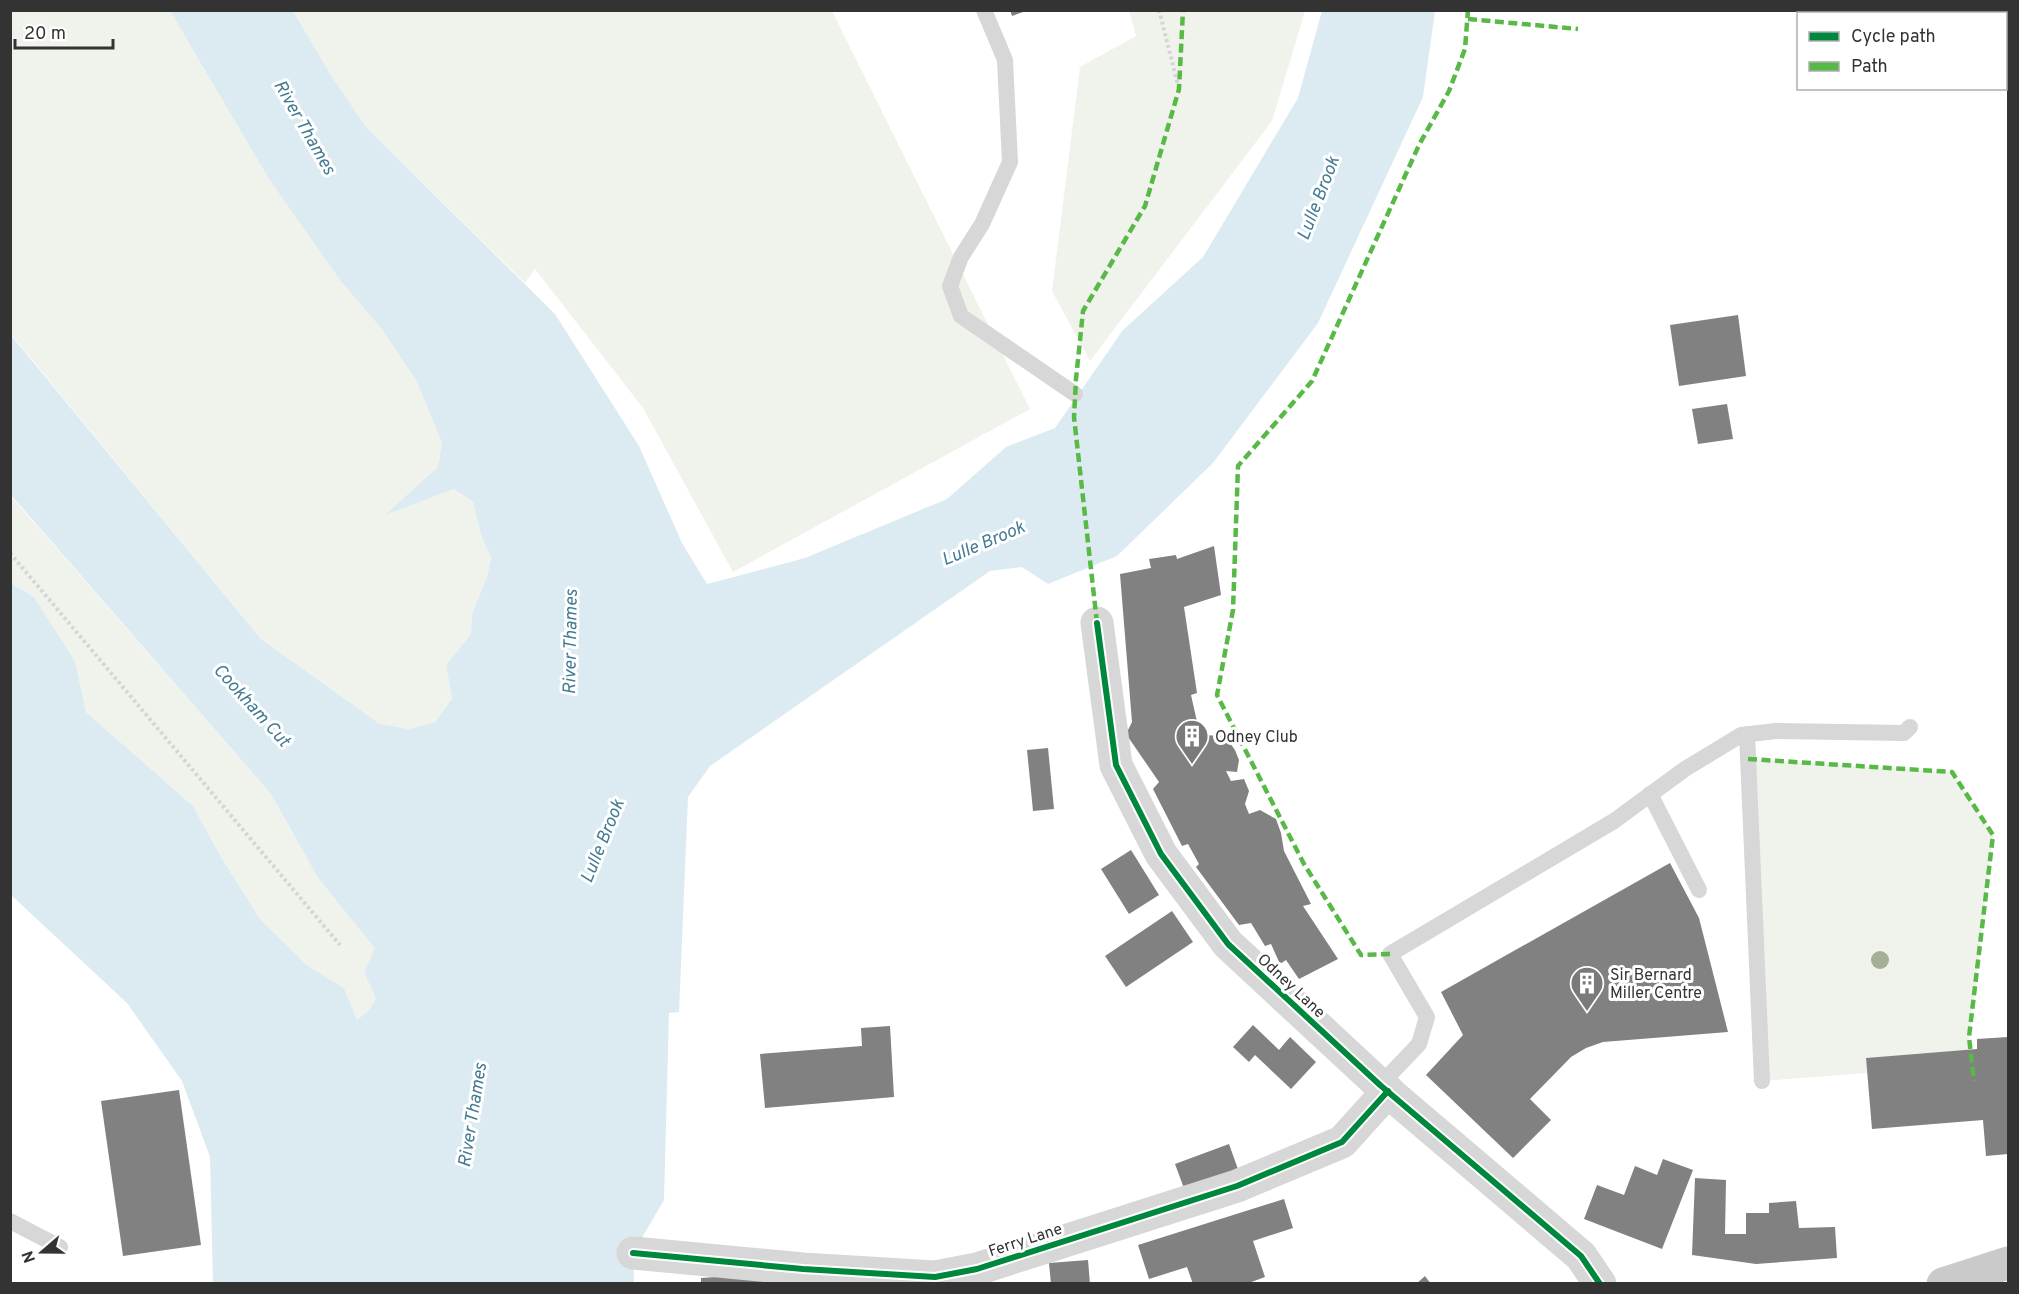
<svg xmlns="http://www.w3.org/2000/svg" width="2019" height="1294" font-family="Overpass,sans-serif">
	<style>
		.green { fill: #f0f3ec }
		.water { fill: #dcebf1 }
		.building { fill: #818181 }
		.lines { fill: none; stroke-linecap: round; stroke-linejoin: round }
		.path { stroke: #d5d5d5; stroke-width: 4; stroke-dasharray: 3 3; stroke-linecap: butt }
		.service { stroke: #d7d7d7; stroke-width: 16 }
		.minor { stroke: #d7d7d7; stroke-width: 33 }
		.primary { stroke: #cacaca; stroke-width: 33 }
		.quiet { stroke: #58b947; stroke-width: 4.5; stroke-dasharray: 9 4.5; stroke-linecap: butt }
		.cycleway-casing { stroke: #fff; stroke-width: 10 }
		.cycleway { stroke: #00873e; stroke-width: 6 }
		.tree { fill: #a4af96 }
		.labels { text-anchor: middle; stroke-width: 6; stroke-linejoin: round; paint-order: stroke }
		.poi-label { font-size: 16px; fill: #333; stroke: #fff; text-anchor: start }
		.street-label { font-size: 16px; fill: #333; stroke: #fff }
		.water-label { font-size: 18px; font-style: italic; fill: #437b93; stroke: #fff }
	</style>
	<rect width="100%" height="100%" fill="#fff"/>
	<g class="green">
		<path d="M10 11H170L267 176 381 328 416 380 442 443 438 467 387 514 454 489 473 502 482 538 491 558 487 577 472 614 471 634 446 665 452 697 435 722 409 729 380 724 261 639 11 334Z"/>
		<path d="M293 11H832L1030 409 733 572 643 408 535 269 525 283 366 127 331 75Z"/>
		<path d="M1129 11H1305L1272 121 1090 361 1052 291 1080 67 1136 36Z"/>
		<path d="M10 495 271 794 318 878 376 948 364 973 376 998 369 1010 357 1020 344 988 308 966 260 919 221 857 193 806 86 712 75 661 34 597 11 583Z"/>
		<path d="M1748 759 1952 772 1993 835 1968 1050 1866 1058 1867 1073 1762 1081Z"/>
	</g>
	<path class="water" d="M170 11H293L331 75 366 127 555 314 639 446 682 543 707 584 805 558 947 499 1006 447 1055 428 1123 330 1203 257 1298 98 1322 11H1435L1423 97 1318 323 1213 463 1117 556 1048 584 1022 567 990 571 710 766 688 797 679 1012 669 1013 664 1200 633 1253 634 1283H213L210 1157 182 1081 127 1003 11 895V583L34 597 75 661 86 712 193 806 221 857 260 919 308 966 344 988 357 1020 369 1010 376 998 364 973 375 948 318 878 271 794 11 495 10 334 261 639 380 724 409 729 435 722 452 698 446 665 471 634 472 614 487 577 491 558 482 538 473 502 454 489 385 515 438 467 442 443 416 380 381 328 340 280 267 176Z"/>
	<g class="building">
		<path d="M1010 10H1026V11L1012 16Z"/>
		<path d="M1738 315 1746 376 1679 386 1670 325Z"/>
		<path d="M1727 404 1733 439 1698 444 1692 409Z"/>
		<path d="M1214 546 1221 595 1184 607 1197 693 1191 695 1200 735 1225 736 1235 750 1239 760 1237 772 1226 771 1231 781 1244 779 1249 791 1245 804 1249 814 1260 810 1276 819 1281 833 1284 851 1311 904 1303 906 1338 959 1299 979 1286 960 1280 964 1271 944 1265 946 1251 923 1239 925 1196 867 1199 864 1188 844 1182 846 1153 789 1159 782 1126 734 1132 722 1120 574 1151 568 1149 559 1176 555 1177 559Z"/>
		<path d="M1048 748 1054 809 1033 811 1027 750Z"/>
		<path d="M1131 850 1159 895 1129 914 1101 869Z"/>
		<path d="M1670 863 1699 918 1728 1032 1603 1042 1586 1048 1571 1057 1530 1099 1551 1120 1513 1158 1426 1075 1463 1035 1441 992Z"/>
		<path d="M1172 911 1193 942 1126 987 1105 956Z"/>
		<path d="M1253 1025 1279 1050 1290 1037 1316 1062 1291 1089 1255 1055 1249 1062 1233 1047Z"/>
		<path d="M890 1026 894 1097 765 1108 760 1054 862 1046 861 1028Z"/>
		<path d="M2008 1037V1154L1986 1156 1983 1120 1872 1129 1866 1058 1977 1049V1039Z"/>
		<path d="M179 1090 201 1245 123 1256 101 1101Z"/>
		<path d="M1229 1144 1239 1172 1185 1191 1175 1164Z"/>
		<path d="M1663 1159 1693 1170 1662 1249 1584 1219 1597 1185 1624 1195 1635 1166 1657 1175Z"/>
		<path d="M1695 1178 1726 1180 1725 1234H1746V1213H1769V1203L1796 1201 1799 1228 1835 1227 1837 1258 1756 1264 1692 1255Z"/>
		<path d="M1284 1199 1293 1228 1253 1241 1265 1277 1246 1284H1193L1187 1267 1149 1279 1138 1245Z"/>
		<path d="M1088 1260 1090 1284H1051L1049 1263Z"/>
		<path d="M790 1272V1284H701V1278Z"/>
		<path d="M1425 1276 1431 1284H1416Z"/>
	</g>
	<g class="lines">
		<g class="path">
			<path d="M1159 10 1179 89"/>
			<path d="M10 553 340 945"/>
		</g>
		<g class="service">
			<path d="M984 10 1005 60 1010 162 982 224 961 257 950 286 961 316 1075 394"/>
			<path d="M1747 734 1762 1081"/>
			<path d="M1650 794 1699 890"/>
			<path d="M1380 1085 1419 1044 1427 1017 1390 954 1614 821 1685 769 1741 735 1776 731 1904 733 1910 727"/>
			<path d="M10 1221 60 1247"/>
		</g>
		<g class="minor">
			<path d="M1097 623 1116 765 1161 854 1228 944 1380 1085 1581 1256 1600 1284"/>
			<path d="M633 1253 803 1269 935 1277 977 1269 1237 1186 1342 1142 1388 1091"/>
		</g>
		<path class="primary" d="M1943 1284 2008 1263"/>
		<g class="quiet">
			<path d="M1468 19 1578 29"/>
			<path d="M1097 623 1074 417 1076 379 1083 311 1145 206 1179 89 1183 10"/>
			<path d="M1748 759 1952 772 1993 835 1969 1037 1974 1081"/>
			<path d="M1390 954 1361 955 1304 864 1217 695 1233 610 1238 466 1312 381 1419 145 1449 91 1465 49 1468 10"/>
		</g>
		<defs>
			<g id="cycleway">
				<path d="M1097 623 1116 765 1161 854 1228 944 1380 1085 1581 1256 1600 1284"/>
				<path d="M633 1253 803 1269 935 1277 977 1269 1237 1186 1342 1142 1388 1091"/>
			</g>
		</defs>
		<use href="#cycleway" class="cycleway-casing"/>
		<use href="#cycleway" class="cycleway"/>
	</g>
	<circle class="tree" cx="1880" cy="960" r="9"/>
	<defs>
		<symbol id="building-pin" viewBox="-11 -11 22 30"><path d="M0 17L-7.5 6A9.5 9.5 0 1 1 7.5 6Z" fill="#7a7a7a" stroke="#fff"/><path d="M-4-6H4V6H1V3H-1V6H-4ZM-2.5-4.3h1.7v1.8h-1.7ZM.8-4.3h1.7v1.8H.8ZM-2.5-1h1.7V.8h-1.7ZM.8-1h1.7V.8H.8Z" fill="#fff"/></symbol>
	</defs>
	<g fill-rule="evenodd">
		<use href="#building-pin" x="1173" y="717" width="38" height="52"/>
		<use href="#building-pin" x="1568" y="964" width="38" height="52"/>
	</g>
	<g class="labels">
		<g class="poi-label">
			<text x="1215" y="742">Odney Club</text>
			<text x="1610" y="980">Sir Bernard<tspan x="1610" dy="18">Miller Centre</tspan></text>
		</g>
		<g class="street-label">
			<text transform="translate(1292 985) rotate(43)" y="6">Odney Lane</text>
			<text transform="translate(1025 1239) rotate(-18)" y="6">Ferry Lane</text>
		</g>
		<g class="water-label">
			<text transform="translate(305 127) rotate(60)" y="6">River Thames</text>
			<text transform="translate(1318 198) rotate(-69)" y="6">Lulle Brook</text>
			<text transform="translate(983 543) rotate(-23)" y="6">Lulle Brook</text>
			<text transform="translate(570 642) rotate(-89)" y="6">River Thames</text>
			<text transform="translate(252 705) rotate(48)" y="6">Cookham Cut</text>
			<text transform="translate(602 841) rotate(-68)" y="6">Lulle Brook</text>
			<text transform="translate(472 1115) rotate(-81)" y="6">River Thames</text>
		</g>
	</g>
	<rect width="2019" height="1294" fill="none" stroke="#333333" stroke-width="24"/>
	<rect x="1797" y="12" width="210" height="78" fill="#ffffff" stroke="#adadad" stroke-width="1.5"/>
	<rect x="1809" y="32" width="30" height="9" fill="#00873e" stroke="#adadad" stroke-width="1.5"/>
	<text x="1851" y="42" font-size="18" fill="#333333">Cycle path</text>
	<rect x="1809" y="62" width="30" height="9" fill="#58b947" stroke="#adadad" stroke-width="1.5"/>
	<text x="1851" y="72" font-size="18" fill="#333333">Path</text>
	<g transform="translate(42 1252) rotate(250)" stroke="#ffffff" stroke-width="4.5" paint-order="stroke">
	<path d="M0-4.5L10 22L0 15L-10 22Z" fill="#333333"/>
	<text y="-9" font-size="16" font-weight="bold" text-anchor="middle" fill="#333333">N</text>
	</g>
	<path d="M15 39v9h98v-9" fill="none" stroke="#333333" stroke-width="3"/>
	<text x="24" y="39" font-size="18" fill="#333333" stroke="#ffffff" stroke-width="4.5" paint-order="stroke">20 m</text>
</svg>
